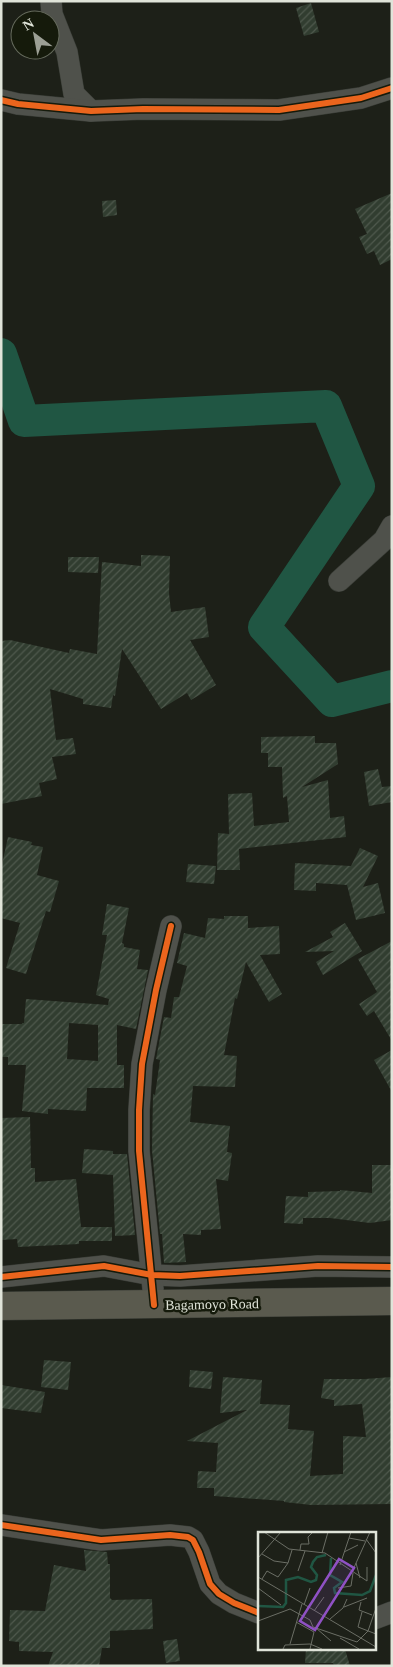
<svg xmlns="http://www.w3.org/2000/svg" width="393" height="1667" font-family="Georgia,serif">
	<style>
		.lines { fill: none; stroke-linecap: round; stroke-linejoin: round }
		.river { stroke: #205643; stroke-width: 32 }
		.building { fill: url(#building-hatch); fill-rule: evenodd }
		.minor-casing { stroke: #3a3d37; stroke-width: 22 }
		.trunk-casing { stroke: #3a3d37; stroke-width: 29 }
		.minor { stroke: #4f514b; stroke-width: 21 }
		.trunk { stroke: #5a5a4e; stroke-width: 28 }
		.cycleway-casing { stroke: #151a0b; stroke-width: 9 }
		.cycleway { stroke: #eb651d; stroke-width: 6 }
		.labels { text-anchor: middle; stroke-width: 5; stroke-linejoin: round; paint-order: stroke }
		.street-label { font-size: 14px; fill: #e0e4d9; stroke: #151a0b }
		.inset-river { fill: none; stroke: #205643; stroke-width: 2.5 }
		.inset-road { fill: none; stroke: #6b6e65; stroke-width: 1 }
		.view { fill: #8f51c4; fill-opacity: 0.15; stroke: #8f51c4; stroke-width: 2.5 }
		.inset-edge { fill: none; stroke: #e0e4d9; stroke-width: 2.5 }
	</style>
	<defs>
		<pattern id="building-hatch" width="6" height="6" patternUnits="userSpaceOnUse" patternTransform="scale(1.25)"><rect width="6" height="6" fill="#313d30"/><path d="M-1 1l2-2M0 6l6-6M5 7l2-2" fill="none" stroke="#4f594d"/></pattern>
	</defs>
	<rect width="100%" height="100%" fill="#1d2018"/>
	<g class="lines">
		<path class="river" d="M1 354 24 421 326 406 359 486 264 627 332 701 392 686"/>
	</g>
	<g class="building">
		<path d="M311 3 319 32 304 36 296 8Z"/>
		<path d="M392 193V259L380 265 374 251 367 254 359 237 367 234 355 209Z"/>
		<path d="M116 200 117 215 103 217 102 201Z"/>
		<path d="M141 555 170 556 169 593 171 612 205 607 209 637 190 640 216 685 191 700 187 693 161 709 122 649 115 696 113 695 111 708 83 704V699L50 689 56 740 73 738 76 754 52 757 57 779 39 783 42 796 1 804V641L10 640 69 653 70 649 97 654 102 562 141 566Z"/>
		<path d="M68 557H99L98 573 68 572Z"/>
		<path d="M315 736V743H336L338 764 302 787 328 780 330 818 344 816 346 837 239 849 240 870H217L218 833 229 834 228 794 252 793 254 826 289 822 287 796 283 798 282 767H268V753H261V737Z"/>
		<path d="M378 769 382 787 392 786V802L369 806 364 772Z"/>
		<path d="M8 837 32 842 31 845 43 847 37 875 59 881 50 912 46 911 26 974 6 968 20 923 1 918V869Z"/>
		<path d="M360 848 378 856 363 887 378 883 385 913 356 920 347 885 316 883V891L294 890 295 863 351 866Z"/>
		<path d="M188 864 216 866 214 884 186 882Z"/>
		<path d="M107 904 129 908 122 943 124 944V947L140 950 137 969 148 970 136 1029 117 1025V1065H124V1088H87L86 1111 48 1109V1114L22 1111 26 1065H8V1057H1V1024H22V1023H24L26 999 108 1005 109 999 96 995 107 935H102ZM69 1023 98 1025V1061L67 1059Z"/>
		<path d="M224 916H248V928L279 926 280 954 260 955 282 994 269 1002 246 962 237 999 235 998 224 1055 237 1056 235 1087 193 1086 190 1122 230 1126 227 1152 232 1153 228 1181 216 1179 221 1229 201 1230V1235L183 1234 186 1262 164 1263 162 1234H160L152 1150 153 1094 155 1095 160 1060 156 1059 164 1017 171 1018 174 997H179L187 966 177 963 184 933 205 938 208 918 224 919Z"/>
		<path d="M345 923 362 951 323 975 316 962 334 951 305 952 333 937 330 932Z"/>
		<path d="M392 941V1041L374 1011 367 1016 359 1004 377 992 358 959Z"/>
		<path d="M392 1050V1092L374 1060Z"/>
		<path d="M30 1117 31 1168H35V1182L76 1179 81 1227H112V1241H79V1244L18 1247 17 1239 1 1240V1118Z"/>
		<path d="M84 1149 113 1151V1154H127L135 1235 115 1236 113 1175 82 1173Z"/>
		<path d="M372 1165H391L392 1220 370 1223 330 1218H303V1224L284 1223 286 1196 308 1197V1192L340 1191V1190L372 1193Z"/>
		<path d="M44 1360 71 1362 68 1390 41 1387Z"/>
		<path d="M190 1370 213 1372 211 1389 189 1387Z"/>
		<path d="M223 1377 262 1380 260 1404 290 1405 288 1429 314 1431 310 1476 343 1474V1436L366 1437 362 1404 334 1406V1400L321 1398 324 1379H365L392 1377V1504L311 1505 284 1502V1501L214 1496V1488H197L198 1471 216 1472 218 1443 187 1441 247 1410 220 1413Z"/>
		<path d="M1 1385 45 1392 41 1413 1 1408Z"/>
		<path d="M84 1550 107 1552 108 1564H110V1598L112 1600 152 1599 153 1629 110 1631V1648H102L99 1666H48L53 1652 19 1651V1642L9 1641 10 1610 45 1611 54 1565 86 1571Z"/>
		<path d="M177 1639 180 1661 166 1663 163 1641Z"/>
		<path d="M306 1649H345L350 1666H334L333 1663H305Z"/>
	</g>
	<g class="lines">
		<defs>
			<g id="minor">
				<path d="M51 1 52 14 67 52 74 94 91 111"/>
				<path d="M1 100 18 104 91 111 143 109 279 110 361 98 392 88"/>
				<path d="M339 581 384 540 392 526"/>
				<path d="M1 1277 104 1266 152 1275 180 1276 318 1266 392 1267"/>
				<path d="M153 1289 139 1151V1110L142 1064 156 990 171 926"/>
				<path d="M1 1525 101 1540 170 1535 188 1537 193 1540 199 1552 210 1584 219 1594 234 1603 259 1613"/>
				<path d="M374 1619 392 1612"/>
			</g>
			<path id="trunk" d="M1 1306 392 1301"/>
		</defs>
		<use href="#minor" class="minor-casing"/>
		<use href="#trunk" class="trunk-casing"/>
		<use href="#minor" class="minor"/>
		<use href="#trunk" class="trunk"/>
		<defs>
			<g id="cycleway">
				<path d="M1 100 18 104 91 111 143 109 279 110 361 98 392 88"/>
				<path d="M1 1277 104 1266 152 1275 180 1276 318 1266 392 1267"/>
				<path d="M154 1305 139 1151V1110L142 1064 156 990 171 926"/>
				<path d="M1 1525 101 1540 170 1535 188 1537 193 1540 199 1552 210 1584 219 1594 234 1603 259 1613"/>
			</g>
		</defs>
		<use href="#cycleway" class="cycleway-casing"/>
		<use href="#cycleway" class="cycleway"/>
	</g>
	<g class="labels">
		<g class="street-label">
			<text transform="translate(212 1304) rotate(-1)" y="5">Bagamoyo Road</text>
		</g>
	</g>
	<g transform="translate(258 1532)">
		<rect width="118" height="118" fill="#1d2018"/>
		<path class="inset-river" d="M73 26 72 43 84 50 76 56 77 61 104 63 112 59 118 43M0 74 25 75 28 71V48L40 45 53 50 58 48 59 43 53 35 55 30 59 25 68 23"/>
		<path class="inset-road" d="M6 0 31 17 67 21 109 49V35M91 6 107 9M108 7 118 21M42 18 43 12H51L50 5 55 0M86 20 100 13M64 21 70 0M4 22 16 29 30 31 34 18M0 26 23 0M98 31 102 46M82 33 93 0M40 39 47 19M94 40 112 0M0 45 118 115M4 47 9 39 20 45 30 31M0 56 23 73M80 56 93 54 95 41M103 70 101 78 114 83M46 73 52 56M86 75 109 66M56 79 66 65M104 80 100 95 118 102M72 87 85 76 89 67M0 89 32 77 52 88 55 95 99 110 110 99 118 76M38 90 56 100 52 117M58 96 73 109M82 106 101 117M32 112 44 72M25 117 27 113 52 112 64 117"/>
		<path class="view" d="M81 27 96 36 57 98 42 89Z"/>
		<rect width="118" height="118" class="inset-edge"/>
	</g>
	<rect width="393" height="1667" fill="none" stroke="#e0e4d9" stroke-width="5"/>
	<g transform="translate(35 35) rotate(328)"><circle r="24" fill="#151a0b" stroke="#666b5d"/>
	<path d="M0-4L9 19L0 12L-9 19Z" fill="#9c9f95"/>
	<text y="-8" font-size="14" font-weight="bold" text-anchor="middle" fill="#e0e4d9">N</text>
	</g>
</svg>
